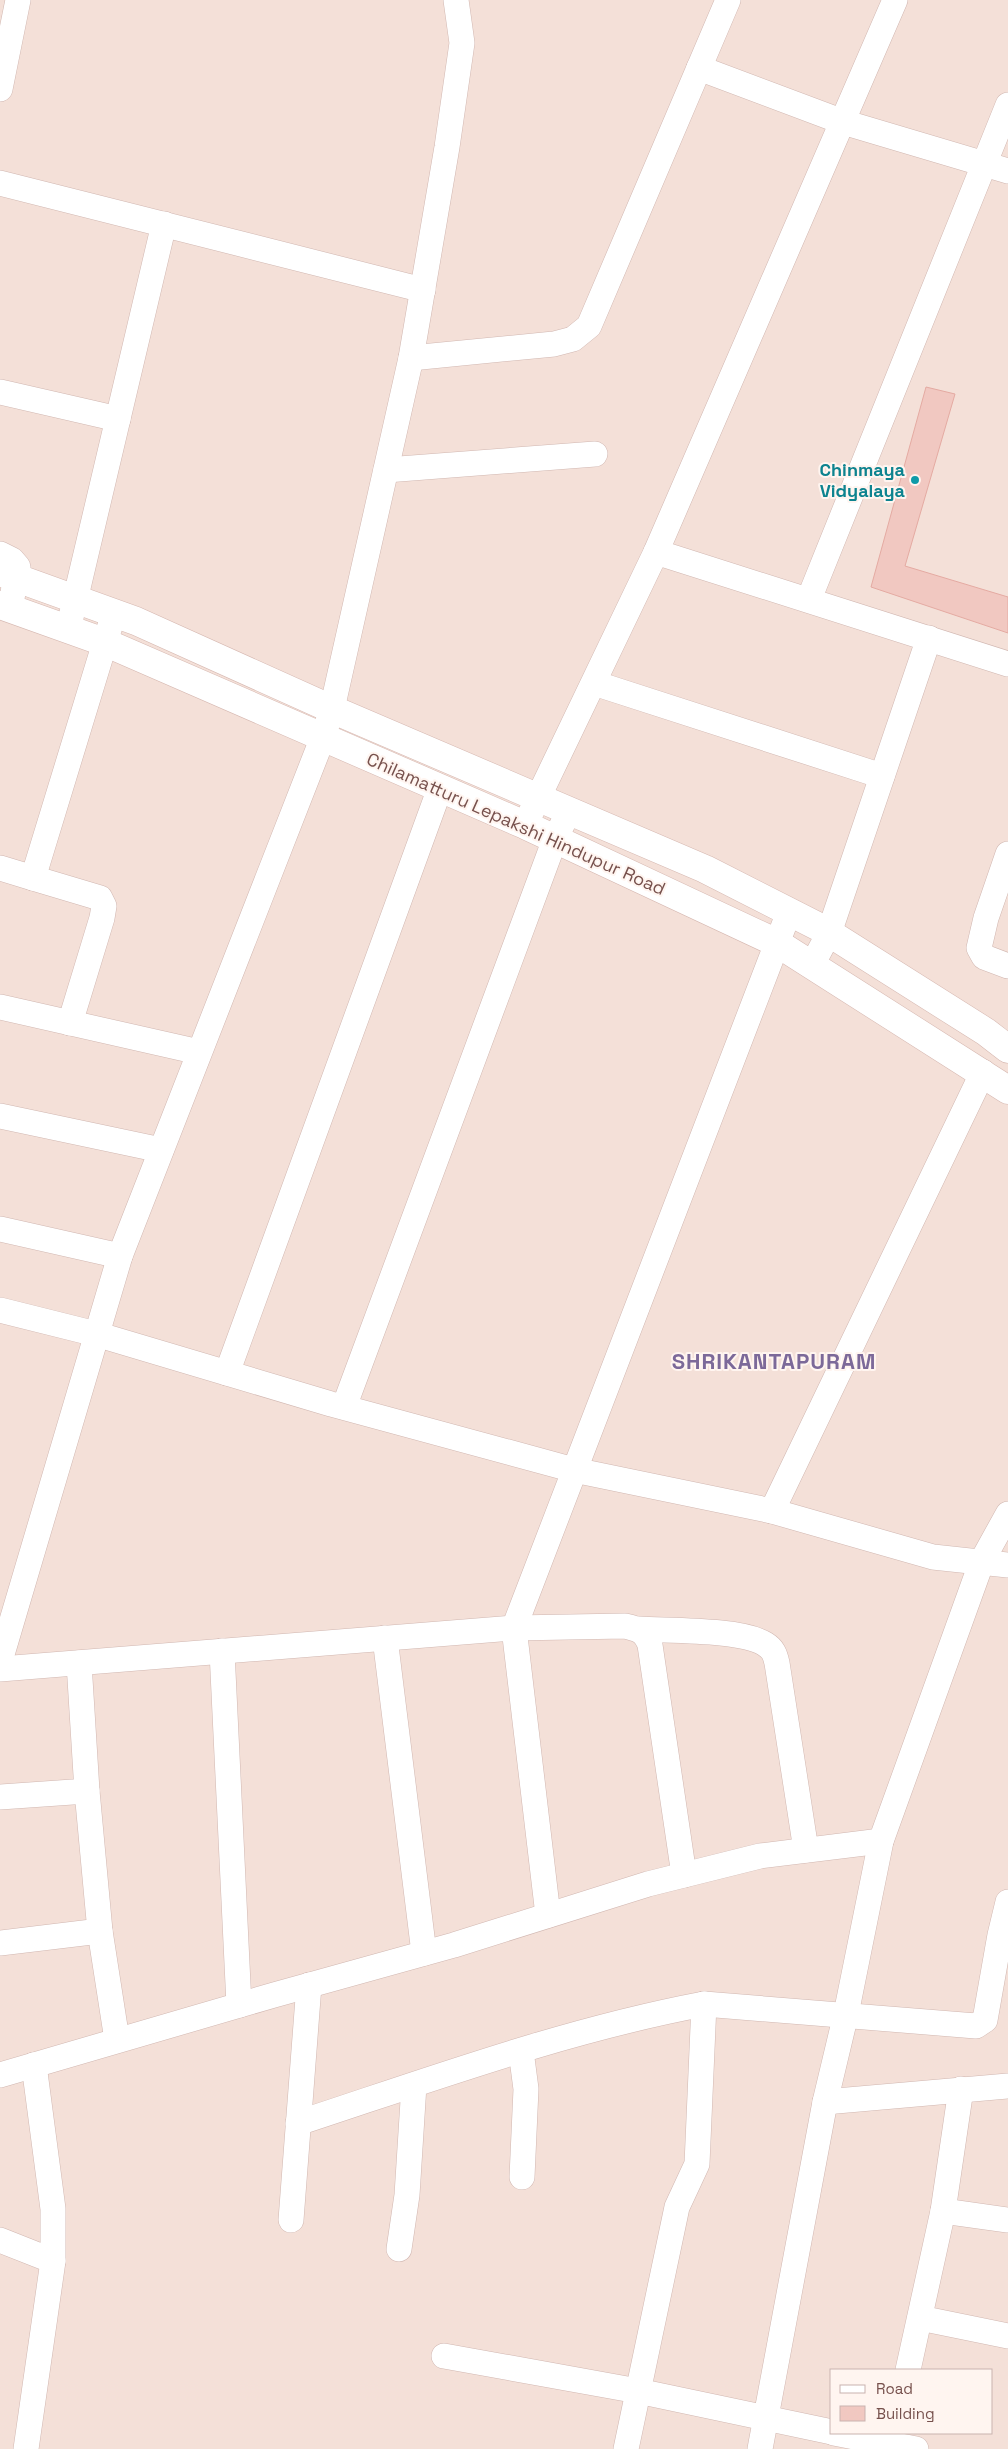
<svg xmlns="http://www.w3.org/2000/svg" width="1008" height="2449" font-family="'Space Grotesk',sans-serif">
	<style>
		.residential { fill: #f4e0d8; fill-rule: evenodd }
		.building { fill: #f1c8c1; stroke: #e4aaa2 }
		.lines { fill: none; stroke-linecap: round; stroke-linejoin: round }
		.street-casing { stroke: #d1b7b1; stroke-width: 26 }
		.secondary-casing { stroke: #d6b8b1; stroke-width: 29 }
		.street { stroke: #fff; stroke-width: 25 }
		.secondary { stroke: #fff; stroke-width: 28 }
		.culture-dot { fill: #0f9aa8; stroke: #fff5f0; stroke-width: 2 }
		.labels { text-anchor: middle; stroke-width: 4; stroke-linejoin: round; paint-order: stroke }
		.culture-label { font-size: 18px; font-weight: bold; fill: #0d838f; stroke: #fff5f0; text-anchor: end }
		.street-label { font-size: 18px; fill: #77514d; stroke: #fff5f0 }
		.district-label { font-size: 22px; font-weight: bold; letter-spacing: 1px; fill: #7c6999; stroke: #fff5f0 }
	</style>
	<rect width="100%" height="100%" fill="#fcf0e9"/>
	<path class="residential" d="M0 0H1008V2449H0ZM832 2370H992V2433H832Z"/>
	<path class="building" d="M926 387 955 394 905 566 1008 597V633L871 587Z"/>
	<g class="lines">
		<defs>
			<g id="street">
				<path d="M699 68 843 122 1008 171"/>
				<path d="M0 89 18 0"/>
				<path d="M0 183 423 290"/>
				<path d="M411 358 554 344 573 339 589 326 728 0"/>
				<path d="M0 392 118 419"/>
				<path d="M386 470 595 454"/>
				<path d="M656 552 895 0"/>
				<path d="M0 554 12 560 18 567 10 608"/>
				<path d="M809 599 1008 105"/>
				<path d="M68 630 164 224"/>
				<path d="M594 683 882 776"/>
				<path d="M525 825 656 552 1008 664"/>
				<path d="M1008 854 986 918 979 948 984 957 1008 966"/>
				<path d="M0 868 33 878 114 613"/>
				<path d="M33 878 100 898 104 906 102 918 70 1023"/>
				<path d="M812 965 829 933 929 638"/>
				<path d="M0 1007 199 1052"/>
				<path d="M0 1116 161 1150"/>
				<path d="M0 1229 120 1256"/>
				<path d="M0 1310 96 1334 331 1404 574 1470 772 1511 933 1557 1008 1565"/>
				<path d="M227 1373 440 788"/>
				<path d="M344 1407 555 839 569 811"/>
				<path d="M772 1511 983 1072"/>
				<path d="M639 1629C669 1631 742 1629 765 1644 773 1649 775 1654 777 1663L806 1850"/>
				<path d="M385 1638 424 1953"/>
				<path d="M222 1651 239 2005"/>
				<path d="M0 1661 120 1256 323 737 332 709 411 358 447 147 462 43 456 0"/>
				<path d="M0 1669 514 1628 625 1626C638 1629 645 1631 650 1645L684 1875"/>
				<path d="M87 1791 100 1931 117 2040"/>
				<path d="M0 1797 87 1791 79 1663"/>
				<path d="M548 1915 514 1628 789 912"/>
				<path d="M0 1943 100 1931"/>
				<path d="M521 2051 526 2089 522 2177"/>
				<path d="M0 2075 274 1995 454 1945 648 1884 760 1856 881 1841"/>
				<path d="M825 2102 1008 2086"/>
				<path d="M298 2123C432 2079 566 2030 704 2004L976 2026 985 2020 1000 1935 1008 1902"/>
				<path d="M943 2211 1008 2220"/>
				<path d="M291 2220 309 1985"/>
				<path d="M0 2240 53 2261"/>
				<path d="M399 2249 407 2195 414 2085"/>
				<path d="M920 2318 1008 2336"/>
				<path d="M444 2356 638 2391 832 2432"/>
				<path d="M908 2370 943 2211 961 2089"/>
				<path d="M834 2433 916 2449"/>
				<path d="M26 2449 53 2261V2209L34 2065"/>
				<path d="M626 2449 677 2207 697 2164 704 2004"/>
				<path d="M760 2449 825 2102 846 2014 881 1841 982 1561 1008 1514"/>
			</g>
			<g id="secondary">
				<path d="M0 572 136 621 336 711 705 869 823 929 986 1032 1008 1049"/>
				<path d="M0 605 104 642 525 825 777 943 1008 1090"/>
			</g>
		</defs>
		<use href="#street" class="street-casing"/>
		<use href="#secondary" class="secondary-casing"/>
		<use href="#street" class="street"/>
		<use href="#secondary" class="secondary"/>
	</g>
	<circle class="culture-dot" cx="915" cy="480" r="5"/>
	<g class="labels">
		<g class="culture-label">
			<text x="905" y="476">Chinmaya<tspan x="905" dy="21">Vidyalaya</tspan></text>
		</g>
		<g class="street-label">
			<text transform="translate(516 824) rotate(24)" y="6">Chilamatturu Lepakshi Hindupur Road</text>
		</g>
		<g class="district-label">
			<text x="774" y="1369">SHRIKANTAPURAM</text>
		</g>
	</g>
	<rect x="830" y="2369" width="162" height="65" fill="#fff5f0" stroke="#c9b3af"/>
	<rect x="840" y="2385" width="25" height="8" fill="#ffffff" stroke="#c9b3af"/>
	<text x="876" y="2394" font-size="15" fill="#77514d">Road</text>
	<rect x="840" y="2406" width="25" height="15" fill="#f1c8c1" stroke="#c9b3af"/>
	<text x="876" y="2419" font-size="15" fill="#77514d">Building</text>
</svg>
